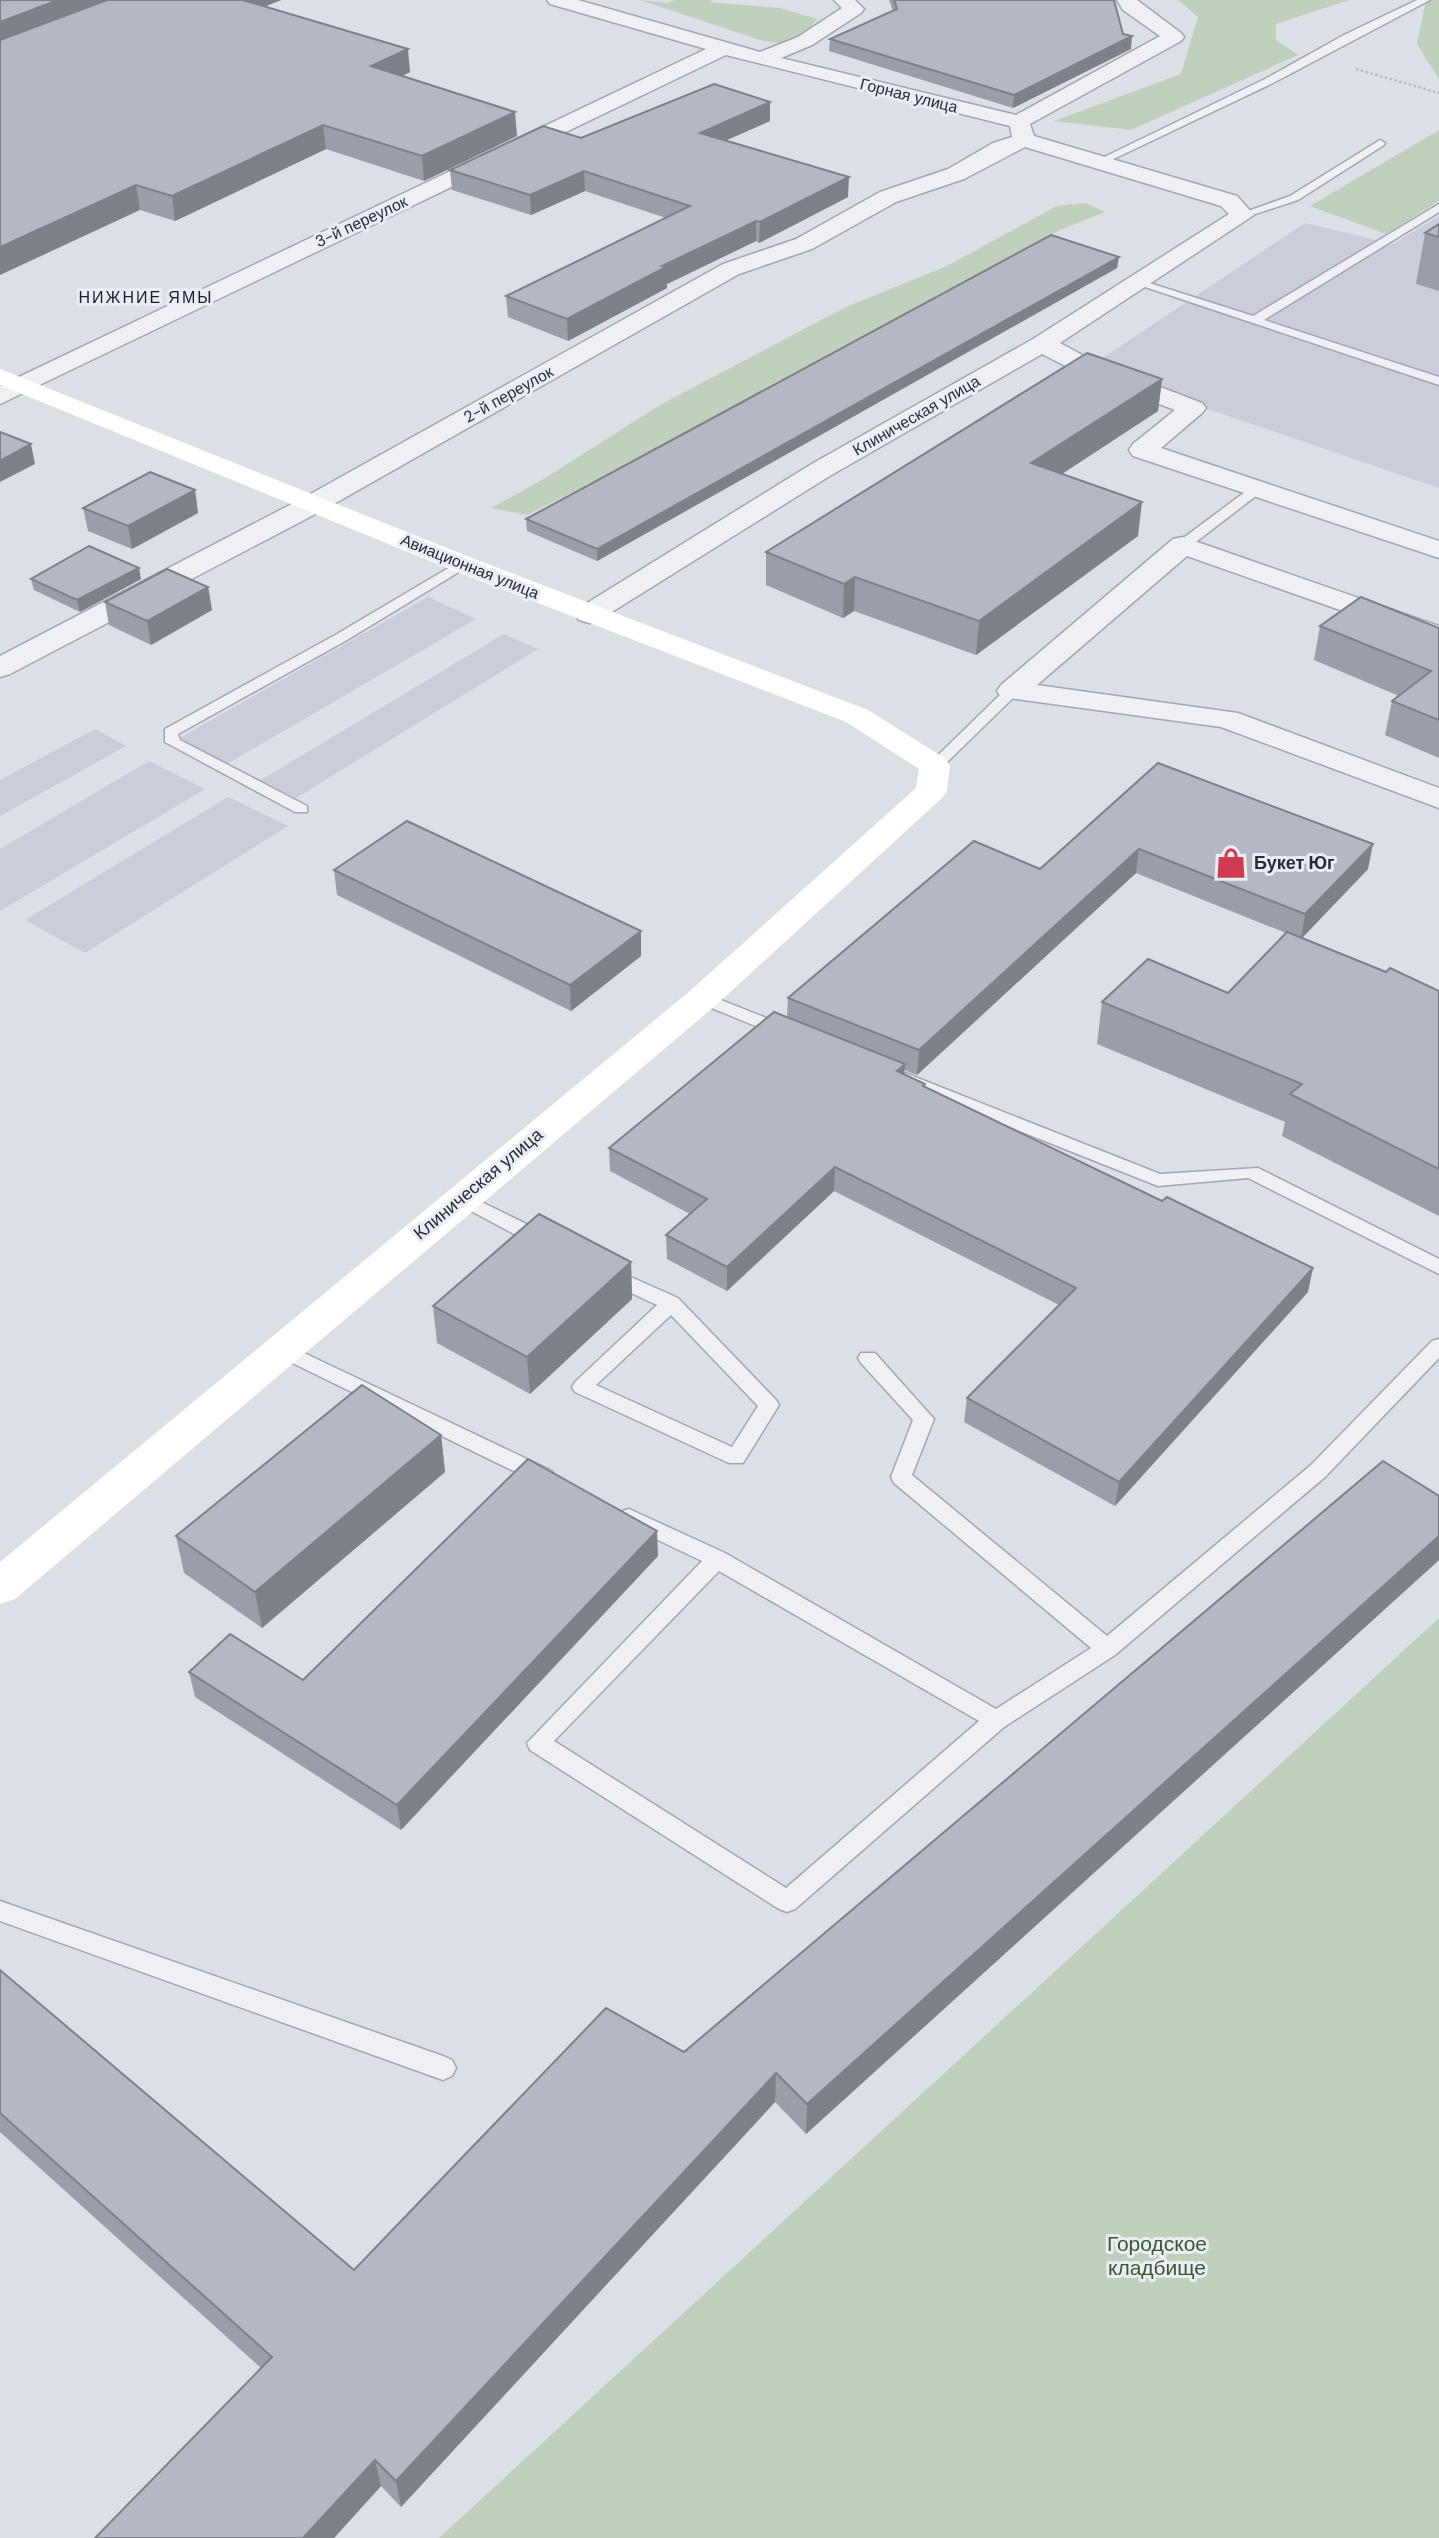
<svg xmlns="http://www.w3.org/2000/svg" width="1439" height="2538" font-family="'DM Sans',sans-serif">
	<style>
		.built { fill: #c9ced8 }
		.green { fill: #c1d0bc }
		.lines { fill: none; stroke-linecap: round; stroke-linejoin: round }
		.lane-casing { stroke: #a1a6b0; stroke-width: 3 }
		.street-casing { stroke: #a1a6b0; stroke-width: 3 }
		.path { stroke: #babdc4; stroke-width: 2.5; stroke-dasharray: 2.5 2.5; stroke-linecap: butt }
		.lane { fill: #eef0f4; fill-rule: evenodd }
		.street { fill: #eef0f4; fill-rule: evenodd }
		.secondary { fill: #fff; fill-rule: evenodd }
		.wall { fill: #9a9ea8 }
		.shaded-wall { fill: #7d8188 }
		.building { fill: #b3b8c3; stroke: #7d8188; stroke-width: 2 }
		.labels { text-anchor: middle; stroke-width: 6; stroke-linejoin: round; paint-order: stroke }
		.far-street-label { font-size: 16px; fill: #252d3c; stroke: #eaeef4 }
		.far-neighbourhood-label { font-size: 16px; letter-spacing: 2px; fill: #181f2d; stroke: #eaeef4 }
		.poi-label { font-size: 18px; font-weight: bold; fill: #252d3c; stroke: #eaeef4; text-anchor: start }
		.street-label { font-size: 18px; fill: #252d3c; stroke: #eaeef4 }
		.near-park-label { font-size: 21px; fill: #395832; stroke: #eaeef4 }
	</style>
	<rect width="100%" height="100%" fill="#dbdfe6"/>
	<g class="built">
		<path d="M1439 216V488L1088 368 1305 223 1393 244Z"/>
		<path d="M428 597 476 619 227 764 178 739Z"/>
		<path d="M504 634 538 649 296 798 261 780Z"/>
		<path d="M95 729 126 746 0 816V780Z"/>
		<path d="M149 761 205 789 0 911V849Z"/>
		<path d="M228 797 288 826 85 953 25 920Z"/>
	</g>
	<g class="green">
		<path d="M640 0 668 3 674 0H713L709 2 780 8 817 19 797 45 763 41Z"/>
		<path d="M1178 0H1349L1276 24V40L1298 55 1131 130 1054 121 1181 74 1198 17Z"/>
		<path d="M1426 0H1439V79L1417 44Z"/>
		<path d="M1439 130V201L1386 234 1310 206Z"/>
		<path d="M1086 203 1105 212 1060 230 691 433 527 515 491 508 542 480 660 405 846 307 947 266 1057 206Z"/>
		<path d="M1439 1618V2538H439Z"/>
	</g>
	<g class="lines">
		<defs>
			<g id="lane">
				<path d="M1417 0H1430L1273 83 1101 165 1092 163 1265 79 1344 35Z"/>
				<path d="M1380 140 1385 143 1384 145 1298 200 1243 218 1237 215 1290 196Z"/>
				<path d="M1439 204V212L1264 320 1439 377V385L1130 282 1140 280 1253 316Z"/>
				<path d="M1253 486 1265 489 1188 548H1178V542Z"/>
				<path d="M462 560 467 561V567L347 640 178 734 180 740 307 806V812H295L165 742V729L337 634Z"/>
				<path d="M1012 687 1019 691 1017 694 940 769H930V763L1007 688Z"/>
				<path d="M703 993 792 1028 795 1032 786 1037 780 1036 697 1002 694 998Z"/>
				<path d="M905 1073 1160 1174 1258 1168 1439 1259V1274L1248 1178 1158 1186 899 1083 896 1079Z"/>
				<path d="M461 1192 551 1236 554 1241 551 1246H537L454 1202 452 1198Z"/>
				<path d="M608 1267 678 1298 776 1400 779 1405 743 1463H729L575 1392 572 1387 575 1382 657 1305 601 1279 598 1274ZM671 1315 758 1406 732 1447 596 1385Z"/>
				<path d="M1439 1339V1358L1325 1477 1115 1655 1004 1727 795 1909 787 1912 779 1909 530 1750 527 1743 702 1561 622 1523 618 1517 622 1511 629 1509 725 1553 996 1709 1091 1648 894 1483 891 1477 913 1420 861 1363 858 1358 861 1353H875L934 1419 912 1475 1107 1636 1311 1465 1432 1341ZM719 1571 979 1721 786 1888 554 1741Z"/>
				<path d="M281 1342 552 1471 555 1477 552 1483H538L274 1354 271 1349Z"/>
				<path d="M0 1901 443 2056 452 2060 456 2068 452 2076 443 2080 0 1921Z"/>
			</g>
			<g id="street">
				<path d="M547 0H578L760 52 798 37 842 8 834 0H855L864 9 861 13 812 45 781 58 1016 115 1160 36 1123 10 1117 0H1137L1181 33 1184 37 1181 41 1030 124 1034 136 1237 196 1254 215 1060 343 1097 363 1202 403 1206 408 1202 413 1161 448 1439 541V558L1133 456 1129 450 1133 444 1175 410 1079 373 1042 354 828 477 599 620 589 623 579 620 575 614 579 608 810 465 1033 339 1229 214 1221 206 1025 147 964 179 896 202 812 249 739 274 325 509 10 674 0 677V656L305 497 723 264 796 239 880 192 948 169 993 143 1012 137 1010 126 726 55 0 404V386L706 49 550 4Z"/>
				<path d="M1183 537 1439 626V645L1187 556 1037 685 1238 713 1439 788V808L1221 727 1001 697 997 691 1001 685 1173 539Z"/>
			</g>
		</defs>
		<use href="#lane" class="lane-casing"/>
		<use href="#street" class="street-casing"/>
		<path class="path" d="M1356 69 1439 93"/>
		<use href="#lane" class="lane"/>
		<use href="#street" class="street"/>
		<path class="secondary" d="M0 369 472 558 868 710 946 759 950 766 947 791 942 798 715 1006 15 1599 0 1604V1562L691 990 916 788 919 769 846 722 452 570 0 385Z"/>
	</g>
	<g class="wall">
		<path d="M0 0H281L265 6 410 72 403 76 517 136 424 181 326 149 175 221 140 210Z"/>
		<path d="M889 0H1114L1123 34 1131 49 1013 108 829 51 830 39 893 11Z"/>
		<path d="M770 102V121L726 140 848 197 759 243 756 241 667 284V288L568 341 508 317 506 296 666 218 585 191 531 215 452 190 450 170 581 138Z"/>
		<path d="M1439 224V291L1416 284 1425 233Z"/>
		<path d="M1117 268 597 561 527 531 526 519Z"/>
		<path d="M1162 379 1158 411 1062 474 1138 536 976 655 854 611 843 618 766 585V552Z"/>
		<path d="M195 490 198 513 132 549 88 531 83 508Z"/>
		<path d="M31 579H141L80 612 34 590Z"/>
		<path d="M208 587 212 610 151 645 109 625 105 602Z"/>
		<path d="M1320 626 1439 628V758L1385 735 1392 701 1399 696 1314 660Z"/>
		<path d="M1158 763 1368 869 1302 938 1386 972 1439 991V1216L1282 1136 1285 1122 1097 1044 1102 1002 1228 993 1286 933 1136 873 917 1075 904 1070V1074L925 1087 1308 1292 1115 1506 964 1422 967 1398 1059 1305 834 1191 727 1291 667 1259 666 1235 690 1214 610 1171 609 1148 787 1017 788 998 1040 869Z"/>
		<path d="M334 870 641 956 571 1011 337 895Z"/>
		<path d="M631 1262 632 1299 530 1394 437 1343 433 1306Z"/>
		<path d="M441 1435 445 1472 262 1628 184 1573 176 1536Z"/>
		<path d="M1439 1496V1560L806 2134 775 2102 401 2507 381 2486 334 2538H95L261 2368 0 2132V1970L354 2270 684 2052Z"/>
		<path d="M658 1556 401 1830 195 1697 189 1672 303 1680Z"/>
	</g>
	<g class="shaded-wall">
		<path d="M58 0H121L0 46V22Z"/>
		<path d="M232 0H281L234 19Z"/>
		<path d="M1132 36 1131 49 1013 108 1014 95Z"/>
		<path d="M408 49 410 72 373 89 371 66Z"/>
		<path d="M770 102V121L700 152V133Z"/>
		<path d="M515 112 517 136 424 181 422 156Z"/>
		<path d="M323 125 326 149 175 221 172 196Z"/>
		<path d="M584 171 585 191 531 215 530 195Z"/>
		<path d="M849 177 848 197 759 243 760 222Z"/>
		<path d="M136 185 140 210 0 275V247Z"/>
		<path d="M756 221V241L667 284V288L568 341 567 319 662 266Z"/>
		<path d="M1119 257 1117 268 597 561V549Z"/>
		<path d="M1162 379 1158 411 1028 496 1031 463Z"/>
		<path d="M31 444 35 464 0 482V461Z"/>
		<path d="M195 490 198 513 132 549 128 526Z"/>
		<path d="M1142 502 1138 536 976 655 979 621Z"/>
		<path d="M139 568 141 579 80 612 77 600Z"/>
		<path d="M855 577 854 611 843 618 844 584Z"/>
		<path d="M208 587 212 610 151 645 147 621Z"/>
		<path d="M1373 844 1368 869 1301 939 1305 914Z"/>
		<path d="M1139 849 1136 873 917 1075 919 1050Z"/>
		<path d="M641 931V956L571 1011 570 985Z"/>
		<path d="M905 1064 903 1087 897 1071Z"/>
		<path d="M835 1167 834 1191 727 1291V1267Z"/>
		<path d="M631 1262 632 1299 530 1394 527 1357Z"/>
		<path d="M1313 1268 1308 1292 1115 1506 1119 1482Z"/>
		<path d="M441 1435 445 1472 262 1628 255 1592Z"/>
		<path d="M657 1531 658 1556 401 1830 397 1805Z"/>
		<path d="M1439 1536V1560L806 2134 807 2104Z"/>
		<path d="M776 2073 775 2102 401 2507 396 2481Z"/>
		<path d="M375 2460 381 2486 334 2538H303Z"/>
	</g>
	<g class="building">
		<path d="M0 0H58L0 22Z"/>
		<path d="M107 0H243L408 49 371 66 515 112 422 156 323 125 172 196 136 185 0 247V40Z"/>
		<path d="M894 0H1114L1123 34 1132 36 1014 95 830 39 897 9Z"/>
		<path d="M714 84 770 102 700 133 849 177 760 222 756 221 662 266 666 267 567 319 506 296 690 206 584 171 530 195 450 170 543 126 581 138Z"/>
		<path d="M1439 224V237L1425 233Z"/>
		<path d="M1051 235 1119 257 597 549 526 519Z"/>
		<path d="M1087 353 1162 379 1031 463 1142 502 979 621 855 577 844 584 766 552Z"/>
		<path d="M0 432 31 444 0 461Z"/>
		<path d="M150 472 195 490 128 526 83 508Z"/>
		<path d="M89 546 139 568 77 600 31 579Z"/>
		<path d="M167 569 208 587 147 621 105 602Z"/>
		<path d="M1361 597 1439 628V720L1392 701 1431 671 1320 626Z"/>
		<path d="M1158 763 1373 844 1305 914 1139 849 919 1050 788 998 974 841 1040 869Z"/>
		<path d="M407 821 641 931 570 985 334 870Z"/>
		<path d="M1287 932 1386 972 1390 968 1439 991V1169L1290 1094 1302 1084 1102 1002 1148 959 1228 993Z"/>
		<path d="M774 1012 905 1064 897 1071 925 1084 923 1086 1162 1201 1167 1197 1313 1268 1119 1482 967 1398 1076 1288 835 1167 727 1267 666 1235 707 1199 609 1148Z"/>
		<path d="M539 1214 631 1262 527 1357 433 1306Z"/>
		<path d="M362 1385 441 1435 255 1592 176 1536Z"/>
		<path d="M528 1459 657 1531 397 1805 189 1672 230 1634 303 1680Z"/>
		<path d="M1383 1461 1439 1496V1536L807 2104 776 2073 396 2481 375 2460 303 2538H95L272 2357 0 2113V1970L354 2270 606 2008 684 2052Z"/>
	</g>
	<defs>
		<symbol id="shop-bare" viewBox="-9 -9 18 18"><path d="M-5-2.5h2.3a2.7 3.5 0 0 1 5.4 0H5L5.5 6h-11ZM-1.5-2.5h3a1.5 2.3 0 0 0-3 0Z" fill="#d03b50" stroke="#eaeef4" stroke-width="2.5" paint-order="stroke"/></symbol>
	</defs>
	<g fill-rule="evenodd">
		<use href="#shop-bare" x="1209" y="841" width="44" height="44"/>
	</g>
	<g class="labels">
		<g class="far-street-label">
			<text transform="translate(909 95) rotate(14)" y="6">Горная улица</text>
			<text transform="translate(361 221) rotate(-25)" y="6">3-й переулок</text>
			<text transform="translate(508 394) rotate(-29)" y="6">2-й переулок</text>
			<text transform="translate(916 415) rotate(-30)" y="6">Клиническая улица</text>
			<text transform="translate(470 566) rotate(22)" y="6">Авиационная улица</text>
		</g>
		<g class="far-neighbourhood-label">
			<text x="146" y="303">НИЖНИЕ ЯМЫ</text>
		</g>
		<g class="poi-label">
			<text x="1254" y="869">Букет Юг</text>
		</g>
		<g class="street-label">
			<text transform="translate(478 1184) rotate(-40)" y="6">Клиническая улица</text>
		</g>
		<g class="near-park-label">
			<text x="1157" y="2251">Городское<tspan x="1157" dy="24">кладбище</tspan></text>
		</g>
	</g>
</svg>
